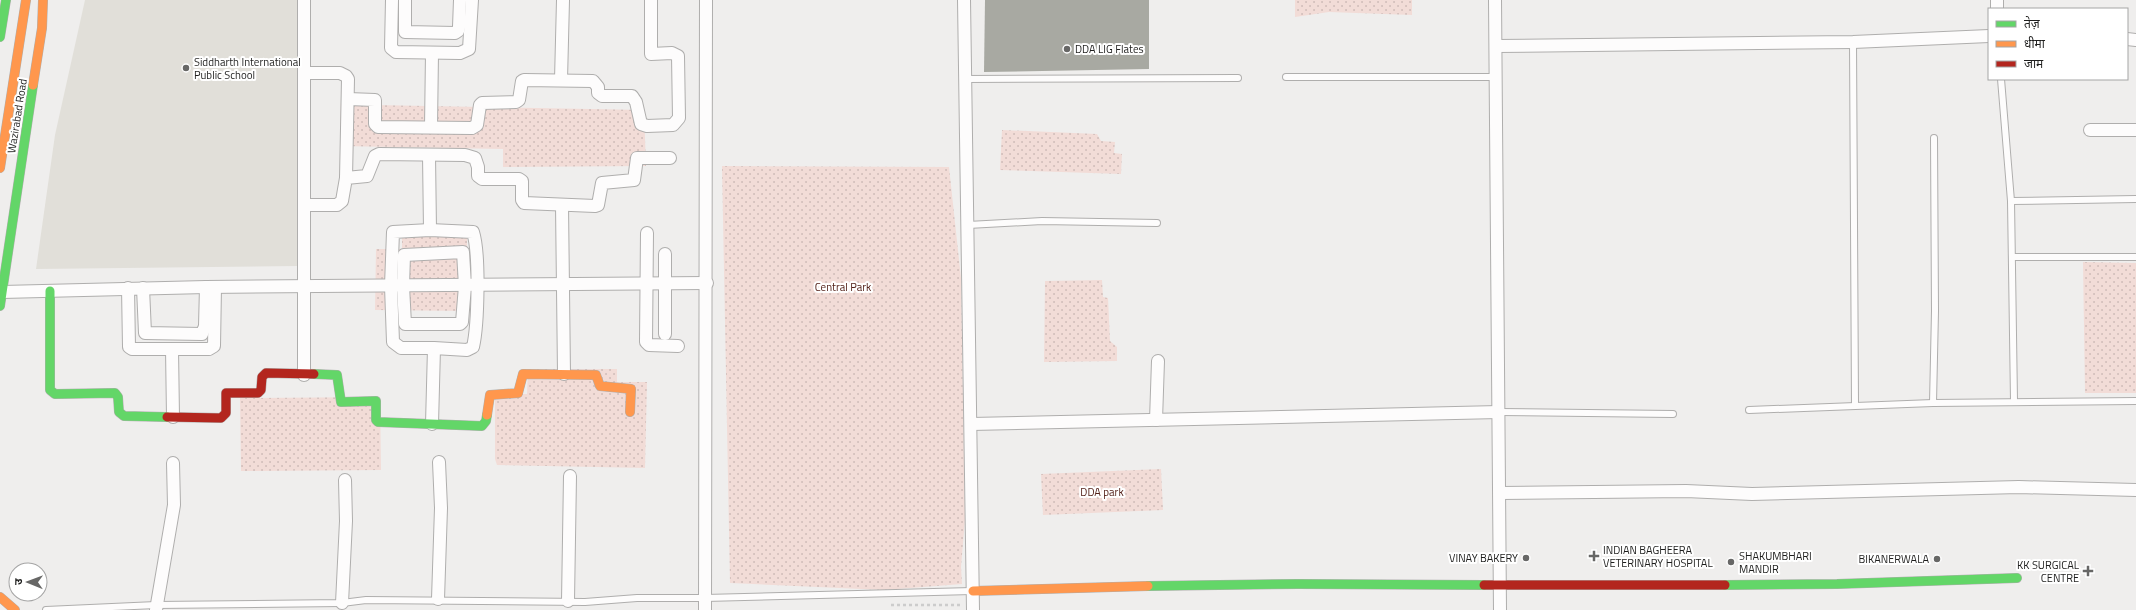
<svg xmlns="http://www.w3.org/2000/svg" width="2136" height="610" font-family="'Titillium Web','Noto Sans Devanagari',sans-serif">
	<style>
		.built { fill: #e1dfd9 }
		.park { fill: url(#park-dots) }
		.building { fill: #a8a9a2 }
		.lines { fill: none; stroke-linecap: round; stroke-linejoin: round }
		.lane-casing { stroke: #afaead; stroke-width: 8 }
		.street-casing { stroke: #afaead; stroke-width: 14 }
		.fast-casing { stroke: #afaead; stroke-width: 10 }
		.slow-casing { stroke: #afaead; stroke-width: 10 }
		.jam-casing { stroke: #afaead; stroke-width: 10 }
		.path { stroke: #ccc; stroke-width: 2.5; stroke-dasharray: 3 3; stroke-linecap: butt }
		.lane { stroke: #fdfcfc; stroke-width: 6 }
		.street { stroke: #fdfcfc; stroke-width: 12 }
		.fast { stroke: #63d668; stroke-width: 9 }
		.slow { stroke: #ff974d; stroke-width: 9 }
		.jam { stroke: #b3261e; stroke-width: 9 }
		.poi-dot { fill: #676766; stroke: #fff; stroke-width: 1.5 }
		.labels { text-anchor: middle; stroke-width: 4; stroke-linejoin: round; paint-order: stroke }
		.poi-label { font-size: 11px; fill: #1e1e1d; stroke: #fff; text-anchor: start }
		.street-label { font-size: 11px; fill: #1e1e1d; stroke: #fff }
		.park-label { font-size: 11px; fill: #522018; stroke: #fff }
	</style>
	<defs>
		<pattern id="park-dots" width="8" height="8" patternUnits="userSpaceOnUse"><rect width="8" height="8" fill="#f2dcd7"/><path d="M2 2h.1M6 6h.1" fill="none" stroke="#cfbcb8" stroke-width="1.8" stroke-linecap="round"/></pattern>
	</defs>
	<rect width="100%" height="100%" fill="#efeeed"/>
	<path class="built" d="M85 0H304L297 266 36 269 55 135Z"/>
	<g class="park">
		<path d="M1295 0H1412V15L1329 12 1295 17Z"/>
		<path d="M371 95 373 105 644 110 646 166 503 167V149L340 146 341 96Z"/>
		<path d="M1002 130 1097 134 1101 141 1115 142 1114 153 1122 154 1121 174 1000 170Z"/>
		<path d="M722 166 949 167 961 278 965 519 961 567 962 584 884 590 730 583Z"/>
		<path d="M402 226H467V311L375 310 376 249H402Z"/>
		<path d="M2083 262 2136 263V393H2085Z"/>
		<path d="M1102 280 1103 297 1108 298 1110 341 1117 347V361L1044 362 1045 281Z"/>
		<path d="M528 369H617V382H647L645 468 497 465 495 459V394H527Z"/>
		<path d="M380 397 381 470 241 471 240 398Z"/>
		<path d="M1161 469 1163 510 1043 515 1041 474Z"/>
	</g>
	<path class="building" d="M985 0H1149V69L984 72Z"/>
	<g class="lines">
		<defs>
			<g id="lane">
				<path d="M1853 42 1855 405"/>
				<path d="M1286 77H1495"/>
				<path d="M965 79 1238 78"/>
				<path d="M2001 79 2011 201 2014 401"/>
				<path d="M2011 201 2136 199"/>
				<path d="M968 225 1042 221 1157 223"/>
				<path d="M2012 257H2136"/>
				<path d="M1933 403 1935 311 1934 138"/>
				<path d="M1749 410 1933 403 2136 401"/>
				<path d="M1499 412 1673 414"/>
				<path d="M46 610 156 605 342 603 366 600 585 602 637 598H705L972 591"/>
			</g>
			<g id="street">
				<path d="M392 0 391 48 396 52 460 53 469 49 472 0"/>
				<path d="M405 0V32L455 33 458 31 459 27 460 0"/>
				<path d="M964 0 973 610"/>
				<path d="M1495 0 1500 610"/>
				<path d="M1997 0V9"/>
				<path d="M2127 39 2136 40"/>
				<path d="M1496 46 1853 42 1989 36"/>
				<path d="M304 73H340L346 76 348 79 346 178"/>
				<path d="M561 80 563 0"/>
				<path d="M348 99 375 100V124L378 127 472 128 477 125 480 105 482 103 516 102 519 100 522 81 524 80 593 81 598 87V93L602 96H632L636 102 641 124 647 126 673 125 679 118 678 56 672 53 651 54V0"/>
				<path d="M431 127 432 53"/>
				<path d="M2090 130H2136"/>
				<path d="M429 155 430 230"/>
				<path d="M304 205H337L342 201 346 178 367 176 375 156 379 154 465 155 475 158 478 167V176L482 179H519L522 181V200L524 203 595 206 598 205 602 183 634 180 637 158H670"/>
				<path d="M562 205 564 374"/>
				<path d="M647 233 646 342 649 345 678 346"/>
				<path d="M463 252 465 286 462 322 460 324H405L403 286 404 255Z"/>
				<path d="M665 254V334"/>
				<path d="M128 288 129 347 132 349H209L214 346 215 287"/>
				<path d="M143 288 145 333 202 334 205 326 206 287"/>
				<path d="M2 292 206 287 707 283"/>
				<path d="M172 349 173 417"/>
				<path d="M304 375V0"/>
				<path d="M1156 420 1158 361"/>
				<path d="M432 424 434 348H401L393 342 391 286 393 232 430 230 473 232C480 254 478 325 473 347L467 350 434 348"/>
				<path d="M971 424 1499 412"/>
				<path d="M1500 493 1686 491 1752 494 2019 487 2136 490"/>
				<path d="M438 599 441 508 439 462"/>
				<path d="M568 601 570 476"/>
				<path d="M342 603 346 521 345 480"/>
				<path d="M156 610 174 505 173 463"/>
				<path d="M705 610 706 0"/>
			</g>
			<g id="fast">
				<path d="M0 37 6 0"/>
				<path d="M50 291V390L55 394 115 393 118 397 119 412 124 416 167 417"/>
				<path d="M0 306 33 85"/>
				<path d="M314 374 337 375 341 402 376 401V420L378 422 482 426 486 421 487 415"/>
				<path d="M1725 585 1837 584 2017 578"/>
				<path d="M1148 586 1298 584 1484 585"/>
			</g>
			<g id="slow">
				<path d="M33 85 42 28 43 0"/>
				<path d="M0 168 26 0"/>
				<path d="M487 415 490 395 518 393 523 374 596 375 600 386 631 389 630 412"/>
				<path d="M973 591 1148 586"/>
				<path d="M0 597 15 610"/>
			</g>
			<g id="jam">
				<path d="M167 417 221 418 226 413V393H258L261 390 262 377 266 373 314 374"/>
				<path d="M1484 585H1725"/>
			</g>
		</defs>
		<use href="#lane" class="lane-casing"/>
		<use href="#street" class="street-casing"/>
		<use href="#fast" class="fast-casing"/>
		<use href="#slow" class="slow-casing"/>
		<use href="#jam" class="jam-casing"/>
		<path class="path" d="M891 605H960"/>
		<use href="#lane" class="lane"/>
		<use href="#street" class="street"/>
		<use href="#fast" class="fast"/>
		<use href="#slow" class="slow"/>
		<use href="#jam" class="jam"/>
	</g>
	<g class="poi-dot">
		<circle cx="1067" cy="49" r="4"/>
		<circle cx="186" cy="68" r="4"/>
		<path d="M1592 550h4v4h4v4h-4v4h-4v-4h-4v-4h4z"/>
		<circle cx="1526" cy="558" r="4"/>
		<circle cx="1937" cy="559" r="4"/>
		<circle cx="1731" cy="562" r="4"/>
		<path d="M2086 565h4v4h4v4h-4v4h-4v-4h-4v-4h4z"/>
	</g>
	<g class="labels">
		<g class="poi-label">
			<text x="1075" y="53">DDA LIG Flates</text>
			<text x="194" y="66">Siddharth International<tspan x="194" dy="13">Public School</tspan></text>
			<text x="1603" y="554">INDIAN BAGHEERA<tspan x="1603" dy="13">VETERINARY HOSPITAL</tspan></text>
			<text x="1739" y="560">SHAKUMBHARI<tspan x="1739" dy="13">MANDIR</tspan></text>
			<text x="1518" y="562" text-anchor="end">VINAY BAKERY</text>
			<text x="1929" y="563" text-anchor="end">BIKANERWALA</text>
			<text x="2079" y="569" text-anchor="end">KK SURGICAL<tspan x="2079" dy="13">CENTRE</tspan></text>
		</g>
		<g class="street-label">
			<text transform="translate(17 116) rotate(-81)" y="4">Wazirabad Road</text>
		</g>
		<g class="park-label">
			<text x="843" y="291">Central Park</text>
			<text x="1102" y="496">DDA park</text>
		</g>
	</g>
	<rect x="1988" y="8" width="140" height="72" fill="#ffffff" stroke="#a5a5a5"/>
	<rect x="1996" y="21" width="20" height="6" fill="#63d668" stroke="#a5a5a5"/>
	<text x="2024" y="28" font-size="12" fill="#1e1e1d">तेज़</text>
	<rect x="1996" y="41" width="20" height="6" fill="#ff974d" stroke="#a5a5a5"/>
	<text x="2024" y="48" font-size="12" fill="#1e1e1d">धीमा</text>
	<rect x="1996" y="61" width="20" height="6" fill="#b3261e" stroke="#a5a5a5"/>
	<text x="2024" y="68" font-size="12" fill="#1e1e1d">जाम</text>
	<g transform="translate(28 582) rotate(271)"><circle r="19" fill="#ffffff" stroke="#a5a5a5"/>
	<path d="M0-3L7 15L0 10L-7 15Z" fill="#676766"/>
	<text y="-6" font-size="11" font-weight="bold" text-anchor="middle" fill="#1e1e1d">उ</text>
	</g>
</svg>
